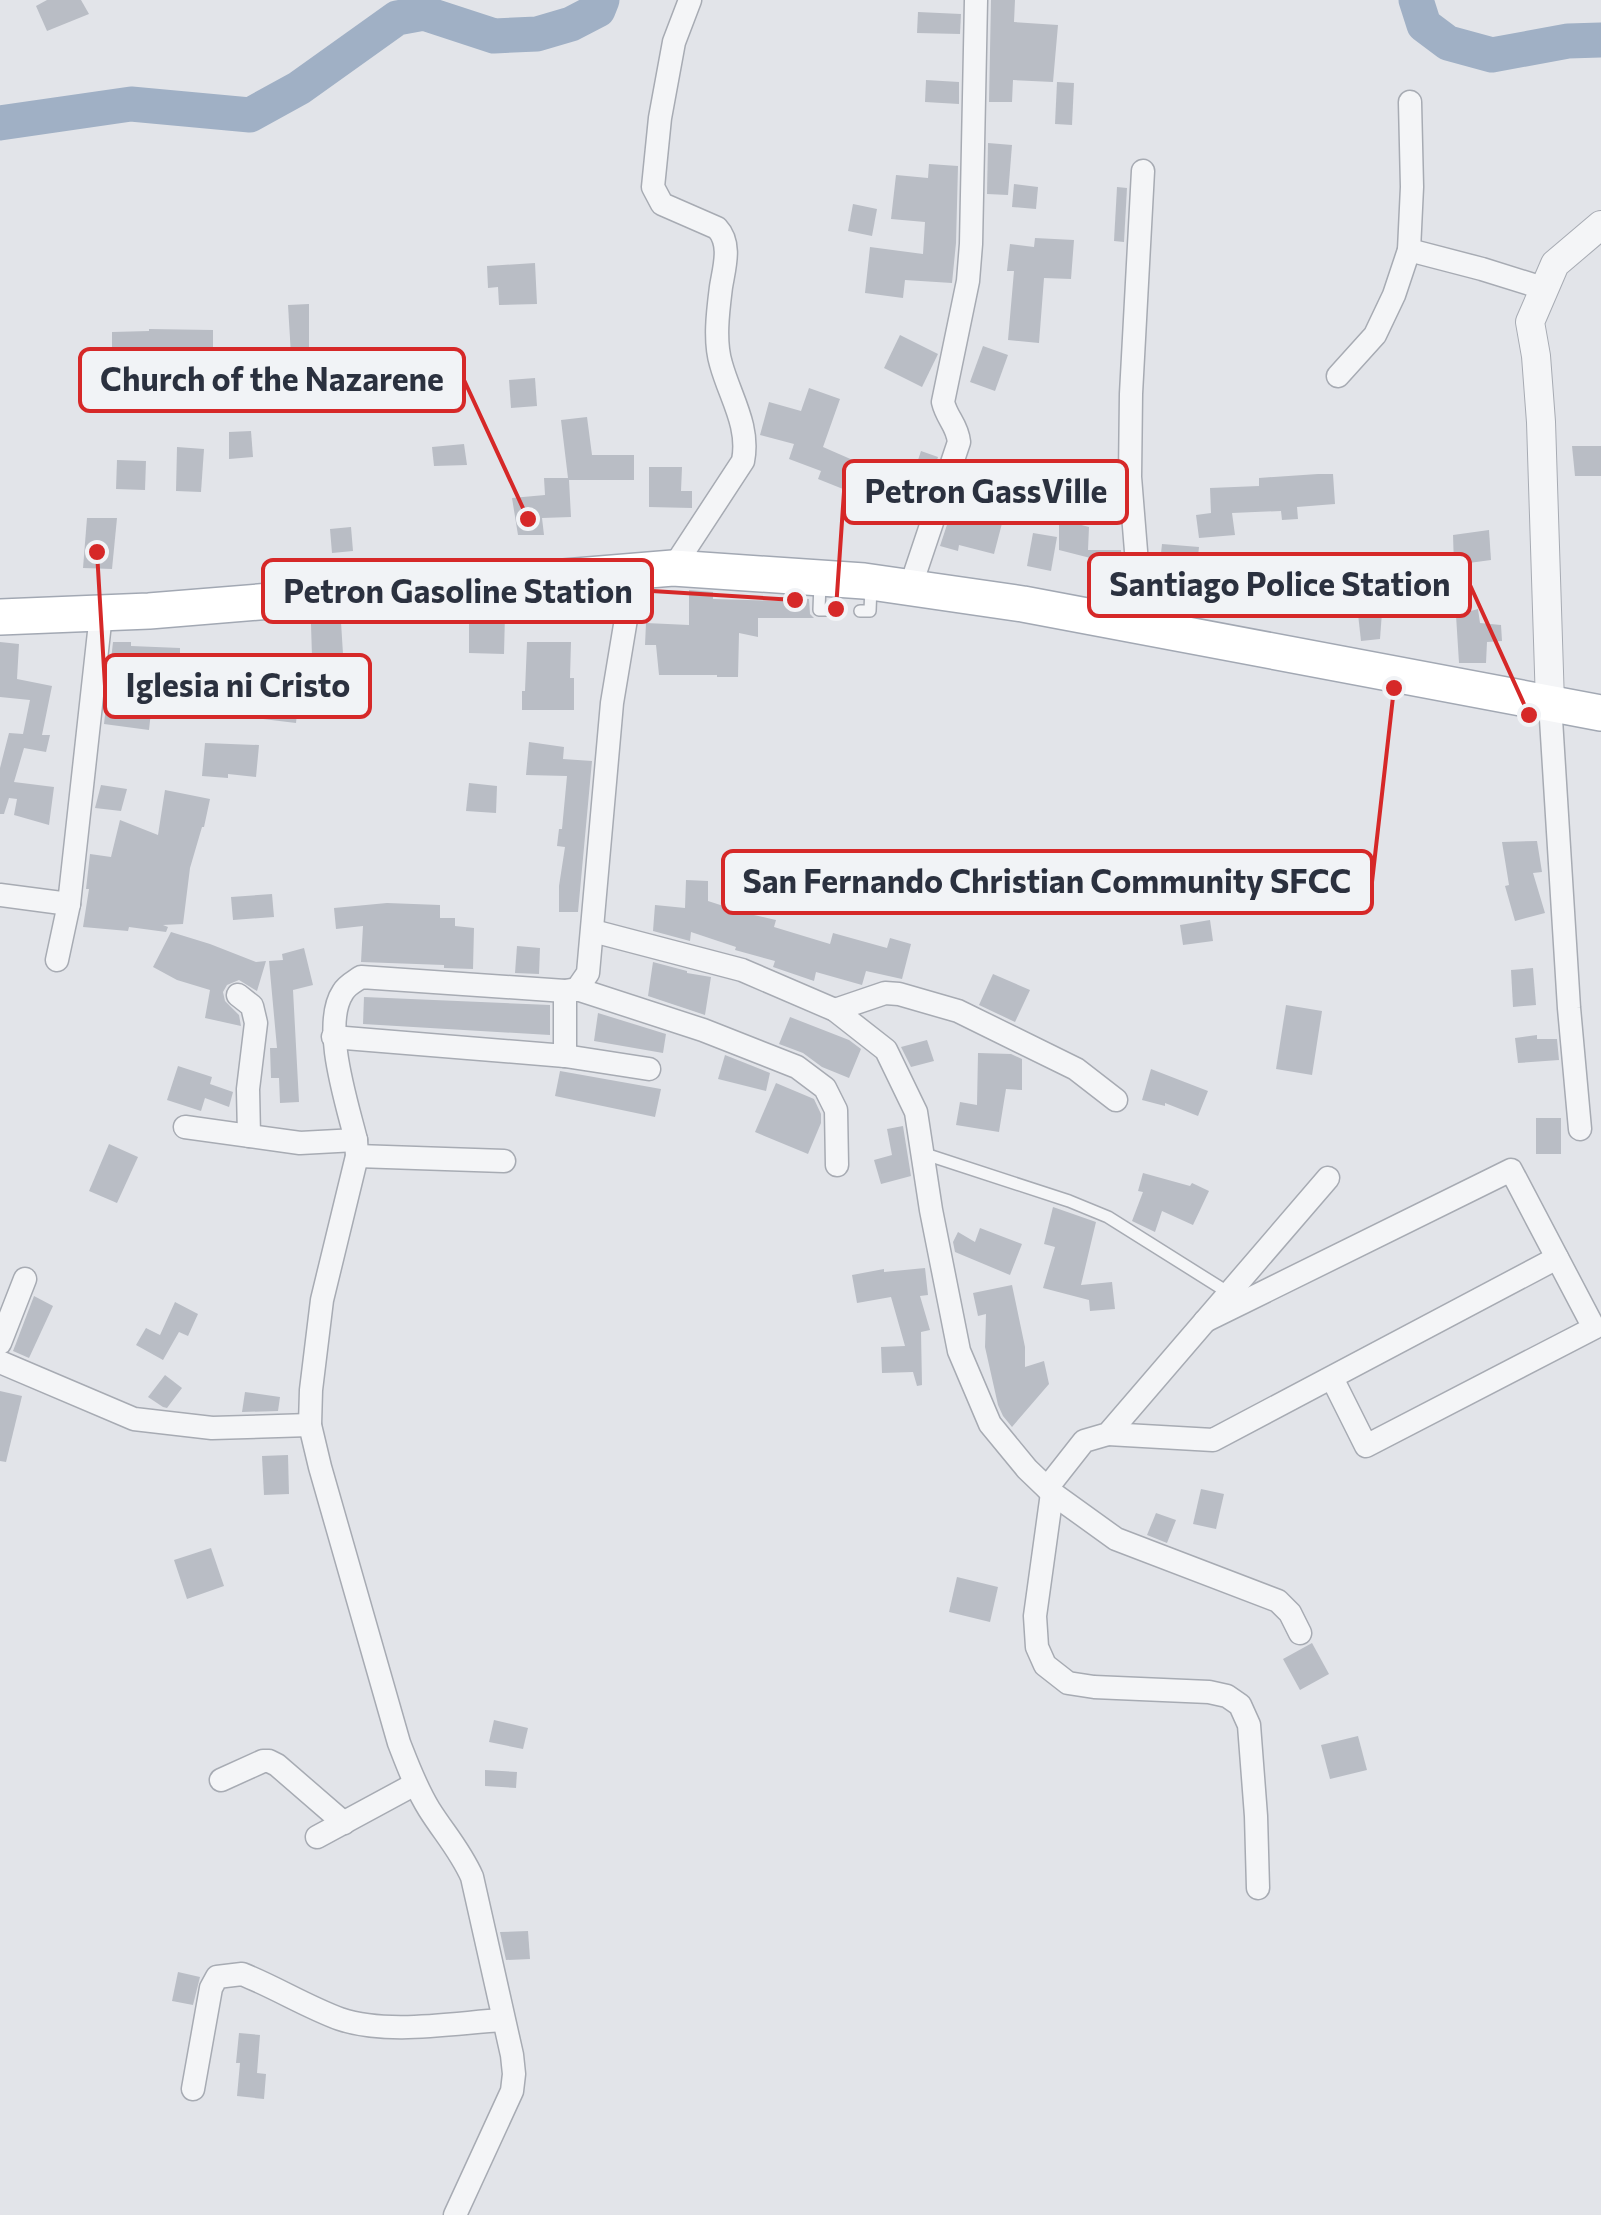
<svg xmlns="http://www.w3.org/2000/svg" width="1601" height="2215" font-family="Commissioner,sans-serif">
	<style>
		.lines { fill: none; stroke-linecap: round; stroke-linejoin: round }
		.river { stroke: #a0b0c5; stroke-width: 35 }
		.building { fill: #b9bdc5 }
		.service-casing { stroke: #a7abb3; stroke-width: 14 }
		.minor-casing { stroke: #a7abb3; stroke-width: 25 }
		.tertiary-casing { stroke: #a7abb3; stroke-width: 30 }
		.primary-casing { stroke: #a2a8b3; stroke-width: 38 }
		.service { stroke: #f4f5f7; stroke-width: 11 }
		.minor { stroke: #f4f5f7; stroke-width: 22 }
		.tertiary { stroke: #f4f5f7; stroke-width: 28 }
		.primary { stroke: #fff; stroke-width: 35 }
		.leader { fill: none; stroke: #d62828; stroke-width: 4 }
		.callout-dot { fill: #d62828; stroke: #f1f3f6; stroke-width: 4 }
		.callout { fill: #f1f3f6; stroke: #d62828; stroke-width: 4 }
		.callout-label { font-size: 32px; text-anchor: middle; font-weight: bold; fill: #2b313f }
	</style>
	<rect width="100%" height="100%" fill="#e2e4e9"/>
	<g class="lines">
		<g class="river">
			<path d="M1416 0 1424 25 1448 43 1492 55 1568 41 1601 40"/>
			<path d="M0 123 131 104 250 115 299 88 397 18 424 13 494 36 537 34 571 24 598 10 602 0"/>
		</g>
	</g>
	<g class="building">
		<path d="M47 0H81L89 14 47 31 36 6Z"/>
		<path d="M991 0H1015L1014 22 1058 25 1053 82 1013 80 1012 102H989Z"/>
		<path d="M918 12 961 14 960 34 917 33Z"/>
		<path d="M926 80 959 82V104L925 102Z"/>
		<path d="M1057 82 1074 83 1072 125 1055 124Z"/>
		<path d="M988 143 1012 145 1008 195 987 194Z"/>
		<path d="M929 164 958 166 956 243 952 283 905 280 903 298 865 293 870 247 923 254 925 222 891 219 896 175 928 178Z"/>
		<path d="M1014 184 1038 187 1036 209 1012 207Z"/>
		<path d="M1117 187 1127 188 1124 242 1114 241Z"/>
		<path d="M853 204 877 209 872 236 848 231Z"/>
		<path d="M1035 238 1074 240 1071 279 1044 278 1039 343 1008 340 1014 271H1007L1010 244 1034 247Z"/>
		<path d="M535 263 537 304 499 305 498 287 488 288 487 266Z"/>
		<path d="M309 304V371L292 372 288 305Z"/>
		<path d="M149 329 213 330V376H205L207 405 151 407 148 359 112 360V332L149 331Z"/>
		<path d="M900 335 938 354 922 387 884 368Z"/>
		<path d="M983 346 1008 355 995 391 970 382Z"/>
		<path d="M535 378 537 406 511 408 509 380Z"/>
		<path d="M809 388 840 399 823 447 855 461 852 468 910 484 921 451 938 457 920 511 884 501 881 514 850 505 853 493 818 479 821 471 789 459 794 444 760 435 769 402 801 411Z"/>
		<path d="M587 417 592 455H634V480H569L571 517 542 518 544 535H518L512 498 545 495 544 478H568L561 420Z"/>
		<path d="M251 431 253 457 229 459V432Z"/>
		<path d="M464 444 467 465 434 466 432 447Z"/>
		<path d="M1572 446H1601V476H1575Z"/>
		<path d="M177 447 204 449 201 492 176 491Z"/>
		<path d="M117 460 146 461 145 490 116 489Z"/>
		<path d="M967 464 983 469 973 500 1006 508 994 554 959 545 958 551 940 546Z"/>
		<path d="M649 467H682L681 491H692V508L649 507Z"/>
		<path d="M1318 474H1333L1335 504 1297 507 1298 519 1282 520 1281 511 1232 513 1235 535 1199 538 1196 515 1211 513 1210 488 1259 486V478Z"/>
		<path d="M87 518H117L112 569 83 568Z"/>
		<path d="M1059 519 1089 527 1088 550H1121L1125 596H1110V563L1059 550Z"/>
		<path d="M351 527 353 551 332 553 330 529Z"/>
		<path d="M1489 530 1491 560 1454 565 1453 535Z"/>
		<path d="M1033 533 1057 537 1051 571 1027 566Z"/>
		<path d="M1162 544 1199 547 1194 594 1157 590Z"/>
		<path d="M1331 552 1336 608 1306 610 1307 590 1301 591 1298 569 1305 568 1304 553Z"/>
		<path d="M689 590 713 592V599L780 601V597L809 599 810 614 814 618H758V637L739 633 738 677H717V675H659L656 645H645L646 623 689 625Z"/>
		<path d="M1478 609 1480 623 1501 625 1502 641 1487 642 1486 663H1459L1456 615Z"/>
		<path d="M1382 612 1380 639 1361 641 1358 614Z"/>
		<path d="M469 613 505 614 504 654 469 653Z"/>
		<path d="M341 622 343 654 312 657 311 624Z"/>
		<path d="M0 642 19 644 17 679 52 686 42 735H50L46 752 24 748 14 782 54 787 49 825 14 815 17 799 9 798 4 814H0V768L9 733 23 734 30 700 0 697Z"/>
		<path d="M113 642H131V646L180 648V654L211 657 212 690 189 688V685L154 684 149 730 104 724Z"/>
		<path d="M527 642H571L570 678H574V710H522V691H525Z"/>
		<path d="M268 684 300 685 296 723 263 719Z"/>
		<path d="M529 742 564 747 563 759 592 761 578 912H559V886L565 847 557 846 559 829H562L567 776 526 775Z"/>
		<path d="M205 743 259 745 256 777 228 774V778L202 776Z"/>
		<path d="M469 783 497 786 496 813 466 811Z"/>
		<path d="M101 785 127 789 121 811 95 808Z"/>
		<path d="M165 790 210 799 204 827H202L190 868 183 924 163 925 168 927 166 932 129 927 128 931 83 927 89 889H86L90 854 111 857 120 820 158 835Z"/>
		<path d="M1537 841 1542 872 1533 873 1545 913 1515 921 1505 886 1509 885 1502 842Z"/>
		<path d="M686 880 708 881V901L745 913 776 920 774 927 830 944 833 933 887 948 890 938 911 944 902 979 866 971 862 985 816 972 814 981 773 967 775 961 735 950 736 947 691 932 690 941 653 931 655 905 685 908Z"/>
		<path d="M272 894 274 917 233 920 231 897Z"/>
		<path d="M387 903 440 905V918H455V926L474 928 473 969 444 968V965L361 962 363 926 336 929 334 908Z"/>
		<path d="M1210 920 1213 941 1183 945 1180 925Z"/>
		<path d="M171 932 210 944 256 962 266 961 257 991 239 980 227 985 223 992 225 1001 239 1015 241 1026 205 1018 210 990 177 980 153 967Z"/>
		<path d="M517 946 540 948 539 974 515 973Z"/>
		<path d="M304 948 313 985 293 990 299 1102 280 1103 279 1078H271L270 1048H277L269 961 283 960 282 954Z"/>
		<path d="M653 962 687 971V973L711 977 705 1015 648 996Z"/>
		<path d="M1533 968 1536 1005 1513 1007 1511 970Z"/>
		<path d="M993 974 1030 990 1015 1022 979 1005Z"/>
		<path d="M364 997 550 1005V1035L363 1024Z"/>
		<path d="M1286 1005 1322 1011 1312 1075 1276 1069Z"/>
		<path d="M598 1013 666 1034 663 1053 594 1041Z"/>
		<path d="M790 1017 849 1040 861 1049 849 1078 822 1067 803 1053 779 1044Z"/>
		<path d="M1537 1035V1039H1557L1559 1060 1518 1063 1515 1038Z"/>
		<path d="M927 1040 934 1061 911 1067 901 1047Z"/>
		<path d="M978 1053 1011 1054 1022 1059V1090L1006 1089 999 1132 956 1125 960 1102 977 1105Z"/>
		<path d="M725 1055 770 1073 766 1091 718 1079Z"/>
		<path d="M178 1066 212 1077 210 1084 233 1092 229 1107 205 1098 201 1111 167 1100Z"/>
		<path d="M1151 1069 1208 1091 1198 1116 1165 1103V1106L1142 1100Z"/>
		<path d="M560 1071 661 1089 655 1117 555 1096Z"/>
		<path d="M776 1083 814 1099 821 1114V1123L808 1154 755 1132Z"/>
		<rect x="1536" y="1118" width="25" height="36"/>
		<path d="M903 1126 911 1176 881 1184 874 1160 892 1155 887 1129Z"/>
		<path d="M109 1144 138 1157 117 1203 89 1191Z"/>
		<path d="M1143 1173 1190 1186 1192 1183 1209 1191 1193 1225 1162 1211 1155 1232 1132 1221 1143 1192 1138 1191Z"/>
		<path d="M1053 1207 1096 1222 1081 1285 1112 1282 1115 1309 1090 1311 1089 1300 1043 1288 1055 1247 1044 1244Z"/>
		<path d="M980 1228 1022 1244 1010 1275 955 1252 953 1242 958 1232 975 1242Z"/>
		<path d="M925 1268 928 1295 920 1296 930 1330 921 1332 922 1385 917 1386 913 1372 882 1373 881 1347 905 1346 891 1297 857 1303 852 1275 884 1269V1272Z"/>
		<path d="M1012 1285 1025 1347V1367L1044 1361 1049 1384 1012 1427 1003 1416 998 1405 985 1347 986 1314 978 1316 973 1293Z"/>
		<path d="M34 1296 53 1306 29 1358 13 1351Z"/>
		<path d="M175 1302 198 1314 188 1336 179 1332 163 1360 136 1345 146 1328 160 1335Z"/>
		<path d="M165 1375 182 1388 167 1408 163 1407 148 1397Z"/>
		<path d="M0 1391 22 1396 6 1462 0 1461Z"/>
		<path d="M245 1392 280 1397 278 1411 242 1412Z"/>
		<path d="M288 1455 289 1494 264 1495 262 1456Z"/>
		<path d="M1201 1489 1224 1494 1216 1529 1193 1524Z"/>
		<path d="M1156 1513 1176 1520 1167 1543 1147 1535Z"/>
		<path d="M211 1548 224 1586 187 1599 174 1560Z"/>
		<path d="M957 1577 998 1587 990 1622 949 1612Z"/>
		<path d="M1312 1643 1329 1674 1300 1690 1283 1659Z"/>
		<path d="M494 1720 528 1728 523 1749 489 1742Z"/>
		<path d="M1358 1736 1367 1770 1330 1779 1321 1745Z"/>
		<path d="M485 1770 517 1772 516 1788 485 1786Z"/>
		<path d="M528 1931 530 1959 506 1960 500 1932Z"/>
		<path d="M178 1972 200 1977 193 2005 172 2001Z"/>
		<path d="M239 2033 260 2035 257 2073 266 2074 264 2099 237 2096 240 2063H236Z"/>
	</g>
	<g class="lines">
		<defs>
			<g id="service">
				<path d="M820 583 819 610H831"/>
				<path d="M860 611H870L871 586"/>
				<path d="M922 1153 1069 1201 1108 1217 1229 1293"/>
			</g>
			<g id="minor">
				<path d="M1409 250 1482 269 1546 289"/>
				<path d="M1338 376 1375 335 1394 295 1409 250 1412 187 1410 102"/>
				<path d="M673 568 743 461C750 426 730 397 721 364 714 341 718 311 721 287 724 268 732 244 717 228L662 204 653 187 660 118 674 42 690 0"/>
				<path d="M910 588 959 442C957 424 947 419 943 402L968 281 971 244 976 0"/>
				<path d="M1142 625 1130 477 1131 394 1143 171"/>
				<path d="M1550 703 1569 1008 1580 1129"/>
				<path d="M0 895 69 904"/>
				<path d="M593 931 742 970 835 1010 886 1050 916 1112 931 1210 959 1351 990 1424 1027 1469 1052 1493 1116 1539 1278 1601 1290 1613 1300 1633"/>
				<path d="M57 960 69 904 101 614"/>
				<path d="M577 989 588 973 612 703 634 571"/>
				<path d="M238 995 252 1006 256 1023 248 1089 249 1136"/>
				<path d="M835 1010 885 993 899 994 958 1011 1076 1069 1116 1100"/>
				<path d="M333 1037 565 1056 649 1069"/>
				<path d="M565 1056V991"/>
				<path d="M185 1127 300 1143 356 1140"/>
				<path d="M357 1156 504 1161"/>
				<path d="M1205 1321 1511 1170 1594 1328 1366 1446 1332 1378"/>
				<path d="M0 1343 25 1279"/>
				<path d="M0 1362 134 1419 212 1428 310 1425"/>
				<path d="M1108 1434 1213 1440 1557 1258"/>
				<path d="M1047 1488 1084 1441 1108 1434 1328 1178"/>
				<path d="M1052 1493 1035 1616 1037 1647 1045 1665 1068 1683 1094 1687 1209 1692 1227 1696 1240 1705 1249 1725 1256 1816 1258 1888"/>
				<path d="M221 1780 263 1761H269L277 1765 344 1823"/>
				<path d="M317 1837 415 1784"/>
				<path d="M193 2089 211 1988 217 1977 242 1974C275 1987 307 2007 340 2019 387 2035 454 2023 502 2020"/>
				<path d="M455 2215 512 2091 514 2074 512 2055 472 1877C460 1850 444 1833 429 1809 416 1788 408 1766 399 1743L320 1467 310 1425 311 1390 322 1300 357 1156 356 1140C347 1103 321 1025 343 992 347 985 354 982 361 977L565 991 577 989 703 1030 797 1067 825 1088 836 1110 837 1165"/>
			</g>
			<path id="tertiary" d="M1550 703 1541 422 1536 356 1530 322 1555 264 1601 225"/>
			<path id="primary" d="M0 617 149 611 673 568 864 581 1023 604 1601 713"/>
		</defs>
		<use href="#service" class="service-casing"/>
		<use href="#minor" class="minor-casing"/>
		<use href="#tertiary" class="tertiary-casing"/>
		<use href="#primary" class="primary-casing"/>
		<use href="#service" class="service"/>
		<use href="#minor" class="minor"/>
		<use href="#tertiary" class="tertiary"/>
		<use href="#primary" class="primary"/>
	</g>
	<path class="leader" d="M528 519L464 380M836 609L844 492M1529 715L1470 585M795 600L652 591M97 552L105 686M1394 688L1372 882"/>
	<g class="callout-dot">
		<circle cx="528" cy="519" r="10"/>
		<circle cx="836" cy="609" r="10"/>
		<circle cx="1529" cy="715" r="10"/>
		<circle cx="795" cy="600" r="10"/>
		<circle cx="97" cy="552" r="10"/>
		<circle cx="1394" cy="688" r="10"/>
	</g>
	<g class="callout">
		<rect x="80" y="349" width="384" height="62" rx="10"/>
		<rect x="844" y="461" width="283" height="62" rx="10"/>
		<rect x="1089" y="554" width="381" height="62" rx="10"/>
		<rect x="263" y="560" width="389" height="62" rx="10"/>
		<rect x="105" y="655" width="265" height="62" rx="10"/>
		<rect x="723" y="851" width="649" height="62" rx="10"/>
	</g>
	<g class="callout-label">
		<text x="272" y="391">Church of the Nazarene</text>
		<text x="986" y="503">Petron GassVille</text>
		<text x="1280" y="596">Santiago Police Station</text>
		<text x="458" y="603">Petron Gasoline Station</text>
		<text x="238" y="697">Iglesia ni Cristo</text>
		<text x="1047" y="893">San Fernando Christian Community SFCC</text>
	</g>
</svg>
